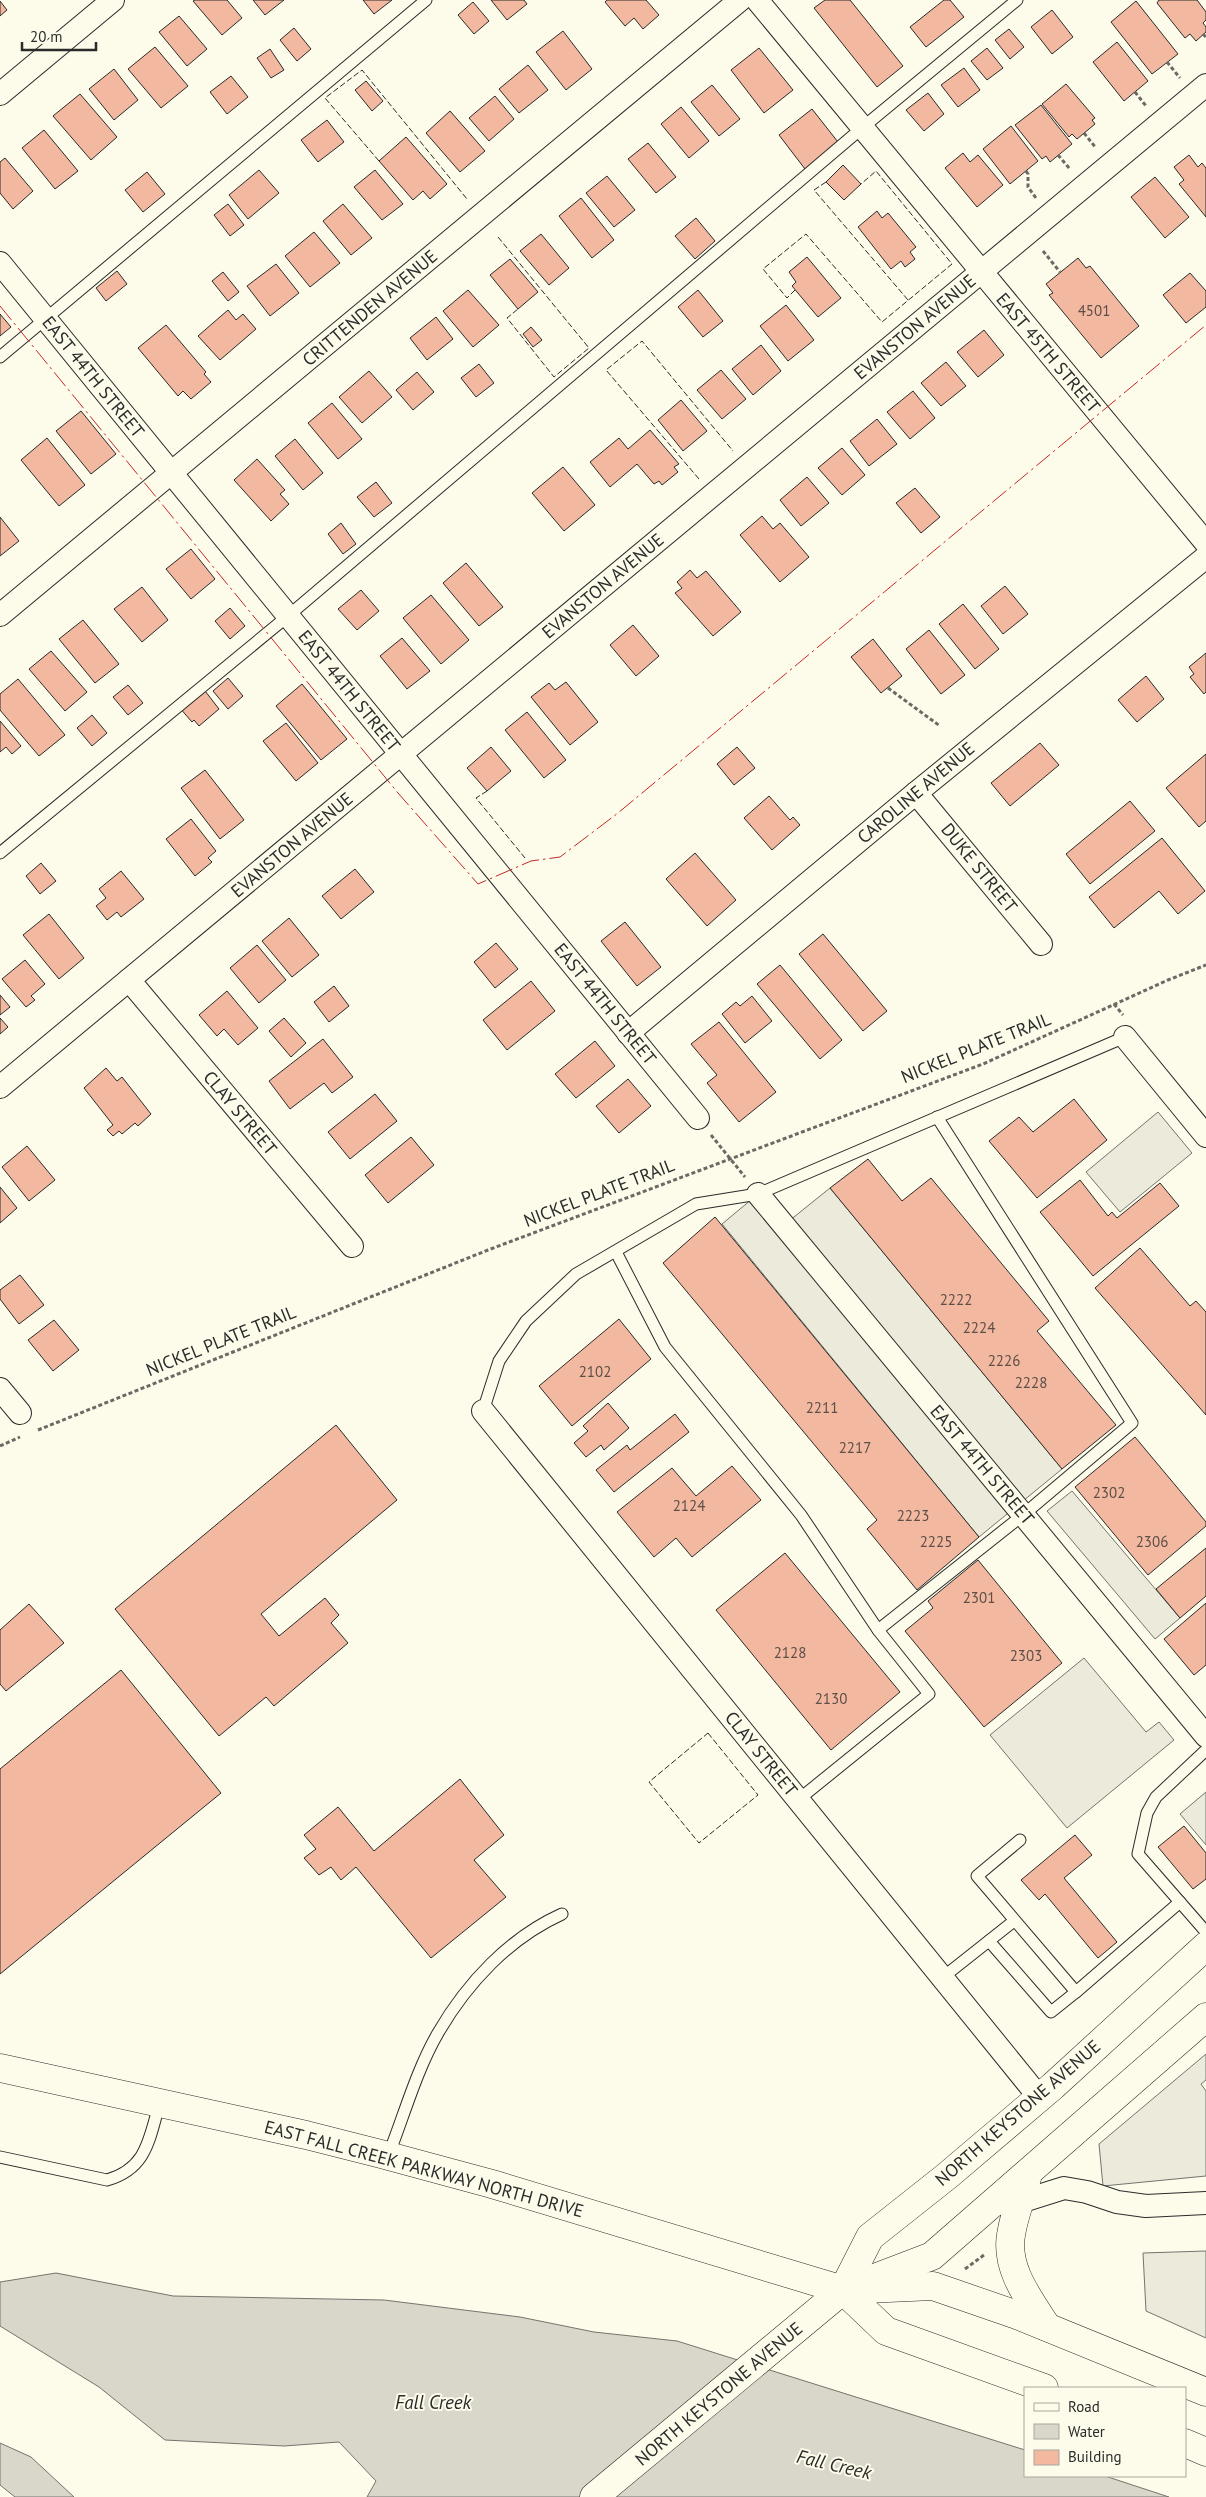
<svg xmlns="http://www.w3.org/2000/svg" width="1206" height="2497" font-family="'PT Sans',sans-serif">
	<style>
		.parking { fill: #eceadb; stroke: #74746e }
		.water { fill: #d8d7c9; stroke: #74746e }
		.building { fill: #f2b8a0; stroke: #2b2b2b }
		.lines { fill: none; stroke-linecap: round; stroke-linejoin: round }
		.lane-casing { stroke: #2b2b2b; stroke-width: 13 }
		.street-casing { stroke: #2b2b2b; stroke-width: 24 }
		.primary-casing { stroke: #2b2b2b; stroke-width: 29 }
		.path { stroke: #6a6964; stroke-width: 3; stroke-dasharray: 4 2.5; stroke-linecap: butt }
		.lane { stroke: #fdfbea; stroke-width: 11 }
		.street { stroke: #fdfbea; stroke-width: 22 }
		.primary { stroke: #fdfbea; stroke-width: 28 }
		.fence { stroke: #2b2b2b; stroke-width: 1; stroke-dasharray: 6 2.5; stroke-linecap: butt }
		.power { stroke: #c62828; stroke-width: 1; stroke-dasharray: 18 4 2.5 4; stroke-linecap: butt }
		.labels { text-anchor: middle; stroke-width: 4; stroke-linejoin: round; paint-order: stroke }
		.number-label { font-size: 15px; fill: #5d4e48 }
		.street-label { font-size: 18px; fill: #2b2b2b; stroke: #fdfbea }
		.water-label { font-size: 19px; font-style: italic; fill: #2b2b2b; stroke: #fdfbea }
	</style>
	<rect width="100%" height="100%" fill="#fdfbea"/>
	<g class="parking">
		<path d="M1158 1112 1192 1153 1120 1212 1086 1172Z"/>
		<path d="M830 1188 1062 1469 979 1537 722 1224 758 1194 784 1225Z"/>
		<path d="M1072 1491 1180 1618 1155 1639 1047 1511Z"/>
		<path d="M1084 1658 1146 1732 1159 1722 1174 1740 1067 1828 990 1735Z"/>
		<path d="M1206 1792V1845L1180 1814Z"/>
		<path d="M1206 2054V2080L1201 2084 1206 2091V2176L1103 2186 1099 2144Z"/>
		<path d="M1206 2251V2338L1146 2311 1143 2253Z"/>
	</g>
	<g class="water">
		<path d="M56 2273 173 2296 384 2300 520 2317 594 2332 677 2341 1025 2450V2476H1105L1169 2497H367L376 2481 339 2442 284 2446 165 2440 99 2387 0 2326V2282Z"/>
		<path d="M0 2443 31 2457 74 2497H15L0 2485Z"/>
	</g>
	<g class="building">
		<path d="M195 0H227L242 18 222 35 193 1Z"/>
		<path d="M253 0H284L265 15Z"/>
		<path d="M363 0H392L374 14Z"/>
		<path d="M491 0H524L527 4 507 20Z"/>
		<path d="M607 0H646L659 15 643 29 634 18 625 26 605 2Z"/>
		<path d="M825 0H850L903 66 877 87 814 8Z"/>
		<path d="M944 0H950L964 17 926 47 910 27Z"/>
		<path d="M1159 0H1197L1206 12V20L1203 23 1206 27V32L1196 41 1190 34 1185 38 1157 3Z"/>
		<path d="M0 1 7 10 0 16Z"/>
		<path d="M1136 1 1178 54 1152 74 1111 22Z"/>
		<path d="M473 2 489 21 474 34 458 15Z"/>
		<path d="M1052 10 1073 37 1052 54 1031 27Z"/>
		<path d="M179 16 207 49 187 66 159 32Z"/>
		<path d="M294 28 311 49 297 61 280 40Z"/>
		<path d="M1009 29 1024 47 1010 59 995 40Z"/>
		<path d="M563 31 592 69 566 90 536 52Z"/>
		<path d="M1117 42 1148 81 1124 101 1093 62Z"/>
		<path d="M155 47 188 86 161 108 128 69Z"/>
		<path d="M759 48 793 90 764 113 731 70Z"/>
		<path d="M987 48 1003 68 987 80 971 61Z"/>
		<path d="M270 49 284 70 271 78 257 58Z"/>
		<path d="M528 65 548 90 519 113 499 89Z"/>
		<path d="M964 68 980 90 958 107 941 85Z"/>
		<path d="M114 69 138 100 114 120 89 89Z"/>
		<path d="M231 76 248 97 227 114 210 92Z"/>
		<path d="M366 81 383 101 372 111 355 90Z"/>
		<path d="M1066 84 1095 118 1092 120 1095 124 1077 139 1072 134 1069 137 1042 104Z"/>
		<path d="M712 85 740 119 719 136 691 102Z"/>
		<path d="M928 93 944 114 924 131 906 110Z"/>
		<path d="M80 94 117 137 91 160 53 116Z"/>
		<path d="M495 96 514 119 489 141 469 118Z"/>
		<path d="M1041 105 1072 144 1050 162 1046 156 1042 159 1015 125Z"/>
		<path d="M681 107 709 141 689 158 661 124Z"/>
		<path d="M812 109 838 142 805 169 779 135Z"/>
		<path d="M450 111 485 151 460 172 426 133Z"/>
		<path d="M327 120 344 142 318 162 301 140Z"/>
		<path d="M1011 126 1038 161 1010 184 983 149Z"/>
		<path d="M44 130 78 171 55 189 22 148Z"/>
		<path d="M406 137 447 184 430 199 423 191 413 200 379 161Z"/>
		<path d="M648 143 676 177 656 193 628 159Z"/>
		<path d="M963 153 970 162 978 155 1003 185 977 207 945 168Z"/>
		<path d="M1189 155 1198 167 1202 163 1206 168V217L1179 184 1184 180 1174 167Z"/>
		<path d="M5 158 33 191 13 209 0 193V162Z"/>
		<path d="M843 165 861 184 844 200 826 182Z"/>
		<path d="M259 170 279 193 248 219 229 195Z"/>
		<path d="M375 170 403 204 382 220 354 187Z"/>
		<path d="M147 172 165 194 143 212 125 190Z"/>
		<path d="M607 176 635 210 614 227 586 193Z"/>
		<path d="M1155 177 1189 217 1165 238 1131 197Z"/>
		<path d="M581 198 614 240 592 258 559 216Z"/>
		<path d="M228 204 244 225 230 236 214 215Z"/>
		<path d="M343 204 372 238 351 255 323 221Z"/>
		<path d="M877 211 882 218 888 213 916 247 910 252 915 259 905 267 901 261 891 269 858 227Z"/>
		<path d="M696 218 715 241 695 259 675 236Z"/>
		<path d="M314 232 340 263 310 287 285 256Z"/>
		<path d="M541 234 569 268 549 285 520 251Z"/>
		<path d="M807 257 841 298 818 317 792 286 796 282 789 272Z"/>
		<path d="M1078 258 1086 268 1090 266 1139 326 1101 358 1049 295 1053 293 1046 284Z"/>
		<path d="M510 259 538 292 518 309 490 275Z"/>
		<path d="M276 264 299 293 270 316 247 286Z"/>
		<path d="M117 271 127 284 106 301 96 288Z"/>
		<path d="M223 272 239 292 228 301 212 281Z"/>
		<path d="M1190 273 1206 291V307L1186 323 1163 295Z"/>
		<path d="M468 290 499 325 473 347 443 311Z"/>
		<path d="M698 290 723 321 703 337 678 307Z"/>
		<path d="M786 305 814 340 788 361 760 326Z"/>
		<path d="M228 310 236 320 243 314 256 329 220 360 198 336Z"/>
		<path d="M0 314 11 327 0 336Z"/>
		<path d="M436 317 453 339 427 360 410 338Z"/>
		<path d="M166 325 206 372 204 374 211 382 191 399 183 391 178 396 138 348Z"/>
		<path d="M531 327 542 340 533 347 523 334Z"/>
		<path d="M984 330 1004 355 978 377 957 352Z"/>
		<path d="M761 345 781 371 753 395 732 369Z"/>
		<path d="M946 362 966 386 941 406 921 383Z"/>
		<path d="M479 364 494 383 476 397 461 378Z"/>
		<path d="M721 370 746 399 722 419 697 390Z"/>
		<path d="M369 371 392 397 362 423 339 397Z"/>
		<path d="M417 372 434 392 413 410 396 390Z"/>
		<path d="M913 391 935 418 910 439 887 412Z"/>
		<path d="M681 400 707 431 683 451 658 420Z"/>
		<path d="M332 403 362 439 338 459 308 423Z"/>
		<path d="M81 411 116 454 91 474 56 431Z"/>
		<path d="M877 419 897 444 869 466 850 441Z"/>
		<path d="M650 430 679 464 674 467 678 472 662 485 659 481 654 484 637 464 610 487 590 462 619 438 628 449Z"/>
		<path d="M47 438 85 485 59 506 21 460Z"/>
		<path d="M295 439 323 473 303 490 275 456Z"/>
		<path d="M842 448 865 475 842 495 818 468Z"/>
		<path d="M257 459 285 490 280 494 289 504 271 521 234 480Z"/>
		<path d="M563 467 595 505 564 531 532 493Z"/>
		<path d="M807 477 829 503 801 526 780 500Z"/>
		<path d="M376 482 392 503 374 517 357 497Z"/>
		<path d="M915 488 940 517 921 533 896 503Z"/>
		<path d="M762 516 773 529 780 523 809 557 780 582 740 535Z"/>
		<path d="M0 517 19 541 0 556Z"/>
		<path d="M341 523 356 544 343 554 328 534Z"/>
		<path d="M191 549 215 579 191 599 166 569Z"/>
		<path d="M466 563 503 607 479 626 443 583Z"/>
		<path d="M690 570 697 578 706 571 741 612 713 636 675 593 682 588 677 582Z"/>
		<path d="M1005 586 1028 614 1003 634 981 606Z"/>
		<path d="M142 587 168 620 142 642 114 609Z"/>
		<path d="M361 590 379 611 357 630 338 609Z"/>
		<path d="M431 595 469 640 441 664 403 618Z"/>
		<path d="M963 604 999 649 975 669 939 624Z"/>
		<path d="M230 608 245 626 230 639 215 621Z"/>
		<path d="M83 620 119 664 95 683 59 639Z"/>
		<path d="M633 625 659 656 636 676 610 645Z"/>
		<path d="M929 630 965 675 941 694 906 649Z"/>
		<path d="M402 638 430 671 407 689 380 656Z"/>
		<path d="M873 639 902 676 881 693 851 657Z"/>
		<path d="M51 651 87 692 65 711 29 669Z"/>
		<path d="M1206 653V692L1204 694 1190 677 1194 674 1189 667Z"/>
		<path d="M1146 676 1164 699 1137 722 1118 700Z"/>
		<path d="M228 678 243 696 228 709 213 691Z"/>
		<path d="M18 679 65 735 39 756 0 710V694Z"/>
		<path d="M566 682 598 722 570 745 531 697 549 683 555 690Z"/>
		<path d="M302 684 347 739 321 760 276 706Z"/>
		<path d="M128 685 143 703 128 715 113 697Z"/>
		<path d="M202 687 219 709 199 726 194 720 192 722 179 707Z"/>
		<path d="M527 712 566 760 544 778 505 730Z"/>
		<path d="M92 715 107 733 92 746 77 728Z"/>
		<path d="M0 721 21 746 12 754 6 747 0 752Z"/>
		<path d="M286 723 318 763 296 781 263 741Z"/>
		<path d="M1040 743 1059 765 1010 806 991 783Z"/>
		<path d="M491 747 511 771 487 791 467 768Z"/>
		<path d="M737 747 755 768 734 785 717 764Z"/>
		<path d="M1206 754V821L1199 827 1166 788Z"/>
		<path d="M205 770 244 820 220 839 181 788Z"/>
		<path d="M769 796 790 820 793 817 800 825 772 850 744 818Z"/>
		<path d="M1130 801 1155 831 1090 884 1066 854Z"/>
		<path d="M191 819 216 851 208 858 212 862 195 876 166 839Z"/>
		<path d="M1162 838 1205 891 1178 914 1159 891 1114 928 1089 897Z"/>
		<path d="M695 853 736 900 707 926 666 879Z"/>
		<path d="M41 863 56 881 40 894 26 876Z"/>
		<path d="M355 869 374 892 341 919 322 896Z"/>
		<path d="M121 871 144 899 121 917 117 912 107 920 96 906 106 898 99 889Z"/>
		<path d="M49 914 84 958 59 979 23 935Z"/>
		<path d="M289 918 319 955 292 977 262 941Z"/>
		<path d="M625 922 661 967 637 986 601 941Z"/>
		<path d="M823 934 887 1011 863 1031 799 954Z"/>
		<path d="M496 943 518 969 495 988 474 962Z"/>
		<path d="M257 945 286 980 259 1003 230 968Z"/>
		<path d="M25 960 45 984 31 996 35 1000 26 1007 2 979Z"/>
		<path d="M780 965 842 1040 820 1059 757 984Z"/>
		<path d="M531 981 555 1011 507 1050 483 1020Z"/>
		<path d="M334 986 349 1006 329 1022 314 1002Z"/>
		<path d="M227 991 258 1028 238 1045 224 1029 217 1036 199 1015Z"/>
		<path d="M0 995 10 1007 0 1015Z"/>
		<path d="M752 996 772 1021 745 1043 722 1014 736 1002 740 1006Z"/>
		<path d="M0 1018 8 1027 0 1034Z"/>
		<path d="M284 1018 306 1043 291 1057 269 1031Z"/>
		<path d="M719 1022 776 1092 739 1122 707 1083 717 1075 691 1044Z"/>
		<path d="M323 1039 353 1077 332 1093 324 1083 290 1109 269 1081Z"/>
		<path d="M595 1041 615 1066 576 1098 555 1074Z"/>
		<path d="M106 1068 117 1081 122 1077 151 1114 138 1126 135 1123 122 1134 119 1131 113 1136 107 1130 113 1125 84 1088Z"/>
		<path d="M628 1079 651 1106 619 1133 596 1106Z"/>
		<path d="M375 1094 397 1121 350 1159 328 1132Z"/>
		<path d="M1074 1099 1107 1140 1037 1198 989 1141 1019 1117 1033 1132Z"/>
		<path d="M411 1137 434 1165 388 1203 365 1175Z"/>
		<path d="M27 1146 55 1180 29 1201 2 1167Z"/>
		<path d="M868 1159 902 1201 931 1178 1049 1321 1037 1331 1116 1425 1062 1469 830 1188Z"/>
		<path d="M1080 1180 1108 1216 1112 1212 1117 1218 1160 1183 1179 1206 1093 1276 1040 1212Z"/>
		<path d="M0 1187 17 1208 0 1223Z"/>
		<path d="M715 1217 979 1537 917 1590 867 1529 877 1520 663 1263Z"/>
		<path d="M1140 1248 1190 1306 1196 1301 1206 1312V1415L1095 1288Z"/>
		<path d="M20 1275 44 1305 19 1324 0 1299V1290Z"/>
		<path d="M619 1319 651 1359 572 1426 539 1386Z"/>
		<path d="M54 1320 79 1350 53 1371 28 1340Z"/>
		<path d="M608 1403 629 1428 604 1450 601 1445 586 1457 574 1443 588 1431 583 1426Z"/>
		<path d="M675 1414 689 1432 614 1492 596 1470 627 1445 630 1450Z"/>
		<path d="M336 1425 397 1500 261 1614 279 1636 325 1598 339 1615 331 1623 348 1643 274 1706 266 1697 219 1736 115 1609Z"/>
		<path d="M1135 1437 1206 1522V1526L1148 1575 1075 1487Z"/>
		<path d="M732 1466 761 1500 692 1557 676 1538 654 1557 617 1512 672 1468 696 1496Z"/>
		<path d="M1206 1548V1596L1180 1618 1156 1589Z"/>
		<path d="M785 1553 900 1692 831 1750 716 1610Z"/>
		<path d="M978 1560 1062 1663 984 1727 905 1631 933 1608 928 1601Z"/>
		<path d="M1206 1603V1665L1194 1675 1164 1639Z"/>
		<path d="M29 1604 64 1643 6 1691 0 1684V1630Z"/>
		<path d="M121 1670 221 1793 0 1974V1769Z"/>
		<path d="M460 1779 504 1835 474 1860 506 1897 431 1958 356 1867 341 1880 331 1867 319 1875 304 1858 316 1849 304 1835 338 1807 374 1851Z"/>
		<path d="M1184 1826 1206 1853V1879L1193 1889 1158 1847Z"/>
		<path d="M1075 1835 1092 1855 1064 1878 1117 1942 1098 1958 1045 1894 1039 1900 1021 1880Z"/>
	</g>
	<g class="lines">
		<defs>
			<g id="lane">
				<path d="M0 357 426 0"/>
				<path d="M0 853 288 616 862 128 1017 0"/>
				<path d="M616 1252 665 1347 801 1515 878 1630"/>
				<path d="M483 1411 499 1361 526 1321 576 1274 696 1204 758 1194 1125 1037"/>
				<path d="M1206 1750 1156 1797 1147 1813 1138 1854 1206 1932"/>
				<path d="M798 1800 929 1694 878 1630 1023 1515 1132 1423 937 1117"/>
				<path d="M1020 1840 977 1876 1076 1992 1180 1902"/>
				<path d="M989 1941 1051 2012 1076 1992"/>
				<path d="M942 1978 1014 1921"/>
				<path d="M388 2156C404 2116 416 2071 438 2033 467 1983 509 1938 562 1914"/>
				<path d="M0 2157 107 2180C148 2168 149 2138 160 2102"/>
			</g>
			<g id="street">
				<path d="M757 0 1206 543"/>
				<path d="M0 94 113 0"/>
				<path d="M0 263 698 1118"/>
				<path d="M0 615 740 0"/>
				<path d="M916 793 1041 944"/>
				<path d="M129 980 352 1246"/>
				<path d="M628 1033 916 793 1206 557"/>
				<path d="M1125 1037 1206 1136"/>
				<path d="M0 1087 1206 85"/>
				<path d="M758 1194 1206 1736"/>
				<path d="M0 1389 20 1413"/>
				<path d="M483 1411 1039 2097"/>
				<path d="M1007 2206 1064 2188 1087 2192 1117 2202 1146 2206 1206 2203"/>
			</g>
			<g id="primary">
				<path d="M0 2068 306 2135 381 2154 492 2184 843 2290 933 2286 1017 2315 1206 2392"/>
				<path d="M1028 2174C1023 2194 1014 2214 1011 2235 1005 2269 1030 2300 1047 2327"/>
				<path d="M843 2290 870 2237 947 2176 1053 2086 1206 1946"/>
				<path d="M843 2290 886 2331 1044 2388"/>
				<path d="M1185 2443 1206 2452"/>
				<path d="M594 2497 843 2290 932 2256 1206 2017"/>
			</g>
		</defs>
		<use href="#lane" class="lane-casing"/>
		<use href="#street" class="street-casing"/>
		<use href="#primary" class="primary-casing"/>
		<g class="path">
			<path d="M1203 34 1206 37"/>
			<path d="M1167 62 1180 78"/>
			<path d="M1135 92 1146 106"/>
			<path d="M1084 133 1096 148"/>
			<path d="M1058 155 1070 169"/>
			<path d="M1026 171 1028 174V187L1036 198"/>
			<path d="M1043 251 1060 272"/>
			<path d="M888 688 940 726"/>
			<path d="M1114 1004 1123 1015"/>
			<path d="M711 1135 745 1177"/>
			<path d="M38 1430 488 1250 983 1064 1168 980 1206 965"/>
			<path d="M0 1446 20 1437"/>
			<path d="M965 2269 984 2255"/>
		</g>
		<use href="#lane" class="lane"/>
		<use href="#street" class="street"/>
		<use href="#primary" class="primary"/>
		<g class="fence">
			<path d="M379 161 325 98 362 70 467 199"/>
			<path d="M826 182 814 190 908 300"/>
			<path d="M498 237 589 348 554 377 507 318 518 309"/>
			<path d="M795 290 787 298 763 269 806 234 882 322 952 264 876 171 861 184"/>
			<path d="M699 479 606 370 642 341 733 451"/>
			<path d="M487 791 476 798 525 858"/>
			<path d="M708 1733 758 1795 699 1843 649 1782Z"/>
		</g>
		<path class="power" d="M0 306 398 793 478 884 531 861 560 857 618 813 1206 325"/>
	</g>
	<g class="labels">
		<g class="number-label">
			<text x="1094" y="316">4501</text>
			<text x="956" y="1305">2222</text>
			<text x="979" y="1333">2224</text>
			<text x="1004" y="1366">2226</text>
			<text x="595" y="1377">2102</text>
			<text x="1031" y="1388">2228</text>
			<text x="822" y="1413">2211</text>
			<text x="855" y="1453">2217</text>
			<text x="1109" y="1498">2302</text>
			<text x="689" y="1511">2124</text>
			<text x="913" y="1521">2223</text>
			<text x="936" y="1547">2225</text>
			<text x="1152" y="1547">2306</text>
			<text x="979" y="1603">2301</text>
			<text x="790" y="1658">2128</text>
			<text x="1026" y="1661">2303</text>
			<text x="831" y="1704">2130</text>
		</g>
		<g class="street-label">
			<text transform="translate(370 308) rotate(-40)" y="6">CRITTENDEN AVENUE</text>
			<text transform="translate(915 327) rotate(-40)" y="6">EVANSTON AVENUE</text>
			<text transform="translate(1048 353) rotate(50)" y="6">EAST 45TH STREET</text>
			<text transform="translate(93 377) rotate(51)" y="6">EAST 44TH STREET</text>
			<text transform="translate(603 586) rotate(-40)" y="6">EVANSTON AVENUE</text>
			<text transform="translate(349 691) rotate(51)" y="6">EAST 44TH STREET</text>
			<text transform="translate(916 793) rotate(-40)" y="6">CAROLINE AVENUE</text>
			<text transform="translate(292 845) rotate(-40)" y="6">EVANSTON AVENUE</text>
			<text transform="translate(979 868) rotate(51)" y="6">DUKE STREET</text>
			<text transform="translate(605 1004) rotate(51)" y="6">EAST 44TH STREET</text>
			<text transform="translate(976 1048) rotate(-22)" y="6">NICKEL PLATE TRAIL</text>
			<text transform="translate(240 1113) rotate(50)" y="6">CLAY STREET</text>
			<text transform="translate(599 1193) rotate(-21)" y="6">NICKEL PLATE TRAIL</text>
			<text transform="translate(221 1341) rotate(-22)" y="6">NICKEL PLATE TRAIL</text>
			<text transform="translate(982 1465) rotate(50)" y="6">EAST 44TH STREET</text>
			<text transform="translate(761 1754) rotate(51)" y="6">CLAY STREET</text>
			<text transform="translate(1018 2113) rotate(-41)" y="6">NORTH KEYSTONE AVENUE</text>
			<text transform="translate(424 2169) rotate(15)" y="6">EAST FALL CREEK PARKWAY NORTH DRIVE</text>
			<text transform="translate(719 2394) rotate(-40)" y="6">NORTH KEYSTONE AVENUE</text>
		</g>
		<g class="water-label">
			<text x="433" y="2409">Fall Creek</text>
			<text transform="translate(834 2464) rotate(13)" y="7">Fall Creek</text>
		</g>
	</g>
	<rect x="1024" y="2387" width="162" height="90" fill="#fdfbea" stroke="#a9a89e"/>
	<rect x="1034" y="2403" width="25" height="8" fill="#fdfbea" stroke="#a9a89e"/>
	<text x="1068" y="2412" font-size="15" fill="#2b2b2b">Road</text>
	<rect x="1034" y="2424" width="25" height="15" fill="#d8d7c9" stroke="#a9a89e"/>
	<text x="1068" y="2437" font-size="15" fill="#2b2b2b">Water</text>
	<rect x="1034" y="2450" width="25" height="15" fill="#f2b8a0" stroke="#a9a89e"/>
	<text x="1068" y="2462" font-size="15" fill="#2b2b2b">Building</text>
	<path d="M22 42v8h74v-8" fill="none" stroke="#2b2b2b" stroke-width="2.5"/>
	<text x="30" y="42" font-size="15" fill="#2b2b2b" stroke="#fdfbea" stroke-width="4" paint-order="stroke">20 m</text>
</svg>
